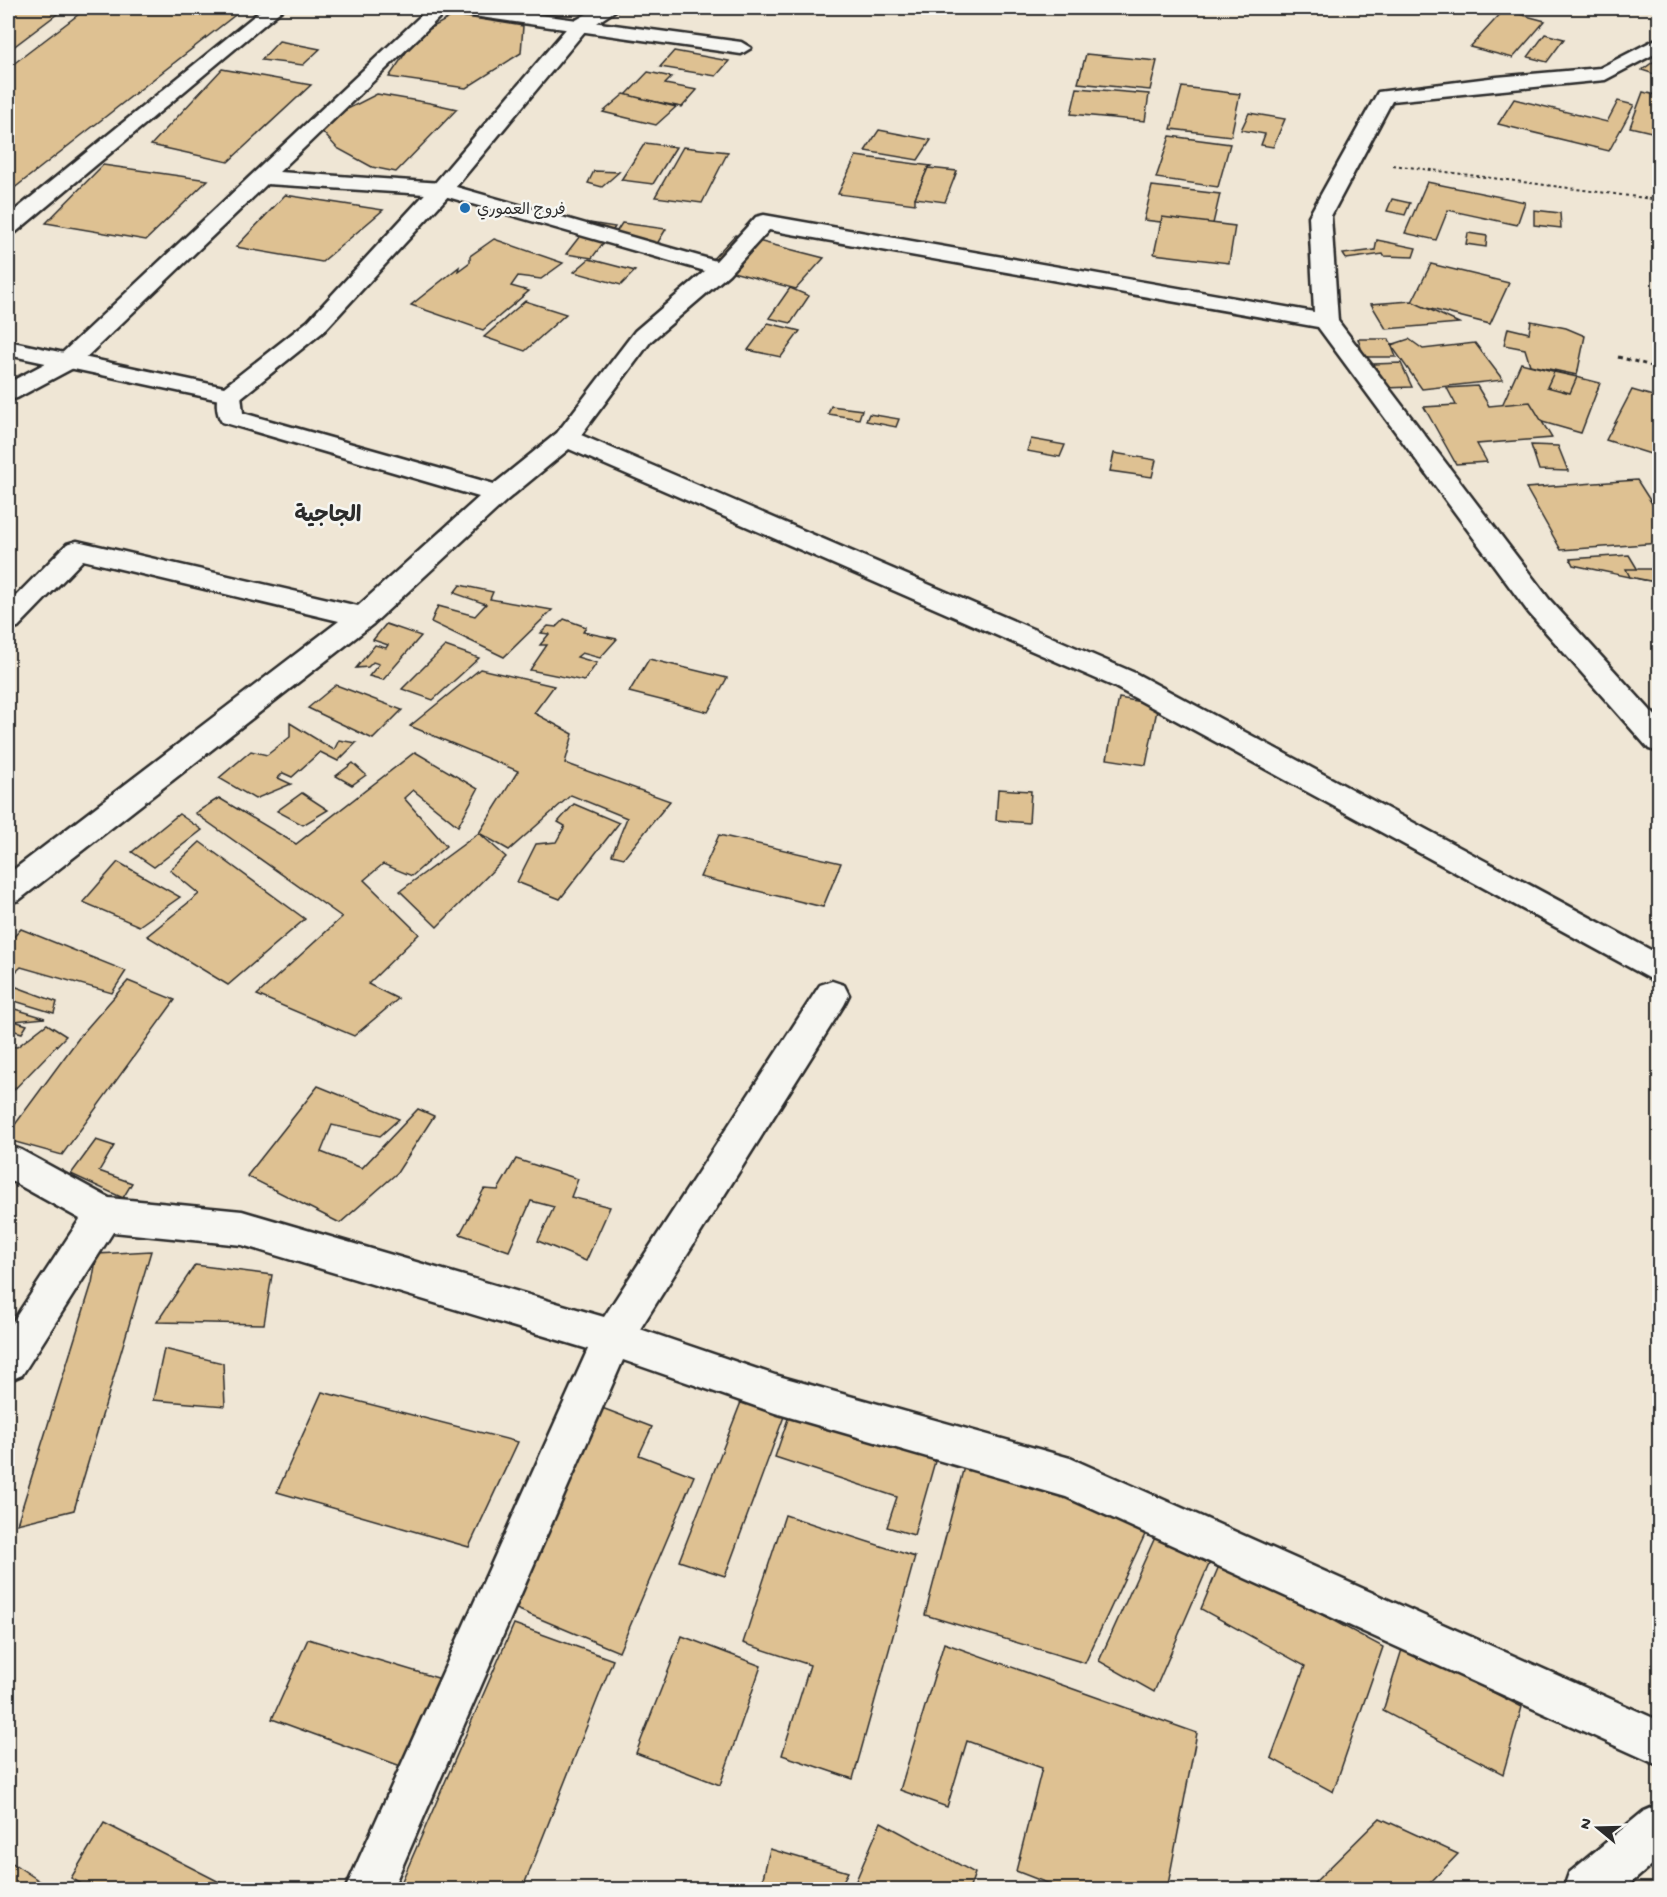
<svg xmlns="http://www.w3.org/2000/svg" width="1667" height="1897" font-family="'Gochi Hand','Playpen Sans Arabic',sans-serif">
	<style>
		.building { fill: #dec192; stroke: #2b2b2b; stroke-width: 1.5 }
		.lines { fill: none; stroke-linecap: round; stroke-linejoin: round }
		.street-casing { stroke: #2b2b2b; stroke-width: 5 }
		.secondary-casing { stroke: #2b2b2b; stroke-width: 5 }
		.path-far1 { stroke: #2b2b2b; stroke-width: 2; stroke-dasharray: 3 3; stroke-linecap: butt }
		.path { stroke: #2b2b2b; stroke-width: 3; stroke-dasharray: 4 4; stroke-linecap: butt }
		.street { fill: #f6f6f2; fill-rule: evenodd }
		.secondary { fill: #f6f6f2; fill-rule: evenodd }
		.poi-dot { fill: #1f6fb2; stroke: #f6f6f2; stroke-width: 2 }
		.labels { text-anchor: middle; stroke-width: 5; stroke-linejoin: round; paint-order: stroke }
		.far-poi-label { font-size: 16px; fill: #2b2b2b; stroke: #f6f6f2; text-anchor: start }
		.far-district-label { font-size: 22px; font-weight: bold; fill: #2b2b2b; stroke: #f6f6f2 }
	</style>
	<rect width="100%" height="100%" fill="#efe6d5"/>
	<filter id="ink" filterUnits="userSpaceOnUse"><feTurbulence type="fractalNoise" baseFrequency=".0167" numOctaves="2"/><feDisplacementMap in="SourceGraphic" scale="12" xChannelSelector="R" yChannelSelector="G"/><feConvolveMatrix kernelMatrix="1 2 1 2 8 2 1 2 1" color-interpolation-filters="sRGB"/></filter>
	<g filter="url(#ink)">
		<g class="building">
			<path d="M8 8H65L8 51Z"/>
			<path d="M87 8H244L8 193V68Z"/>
			<path d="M1504 10 1545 21 1513 58 1470 47Z"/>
			<path d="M454 15 523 26 521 53 466 88 389 77 417 36Z"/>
			<path d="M1545 34 1564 39 1547 62 1528 57Z"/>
			<path d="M279 41 320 49 303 65 261 60Z"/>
			<path d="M674 51 729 61 716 76 660 67Z"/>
			<path d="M1086 54 1157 61 1150 90 1078 83Z"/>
			<path d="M1660 57V76L1642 70Z"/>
			<path d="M222 69 311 85 228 162 151 145Z"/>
			<path d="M648 72 672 77 665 84 697 90 682 107 625 96Z"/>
			<path d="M1182 87 1240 94 1231 136 1171 129Z"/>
			<path d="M1077 88 1149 94 1145 121 1071 114Z"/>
			<path d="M1643 92 1660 96V134L1630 127Z"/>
			<path d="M377 94 430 103 457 109 396 172 372 167 337 148 316 125Z"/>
			<path d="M624 94 676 107 656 125 603 112Z"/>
			<path d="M1514 99 1607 122 1618 101 1634 105 1609 151 1498 124Z"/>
			<path d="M1249 113 1285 119 1273 147 1261 145 1265 134 1241 130Z"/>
			<path d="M879 130 931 140 918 160 865 151Z"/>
			<path d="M1170 136 1230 144 1218 187 1156 178Z"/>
			<path d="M645 143 676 147 653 184 621 180Z"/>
			<path d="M683 147 728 152 702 203 655 197Z"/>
			<path d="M856 156 931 166 928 168 915 198V204L838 194Z"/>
			<path d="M103 165 208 180 146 240 46 223Z"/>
			<path d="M928 168 957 171 945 202 915 198Z"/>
			<path d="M594 171 619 172 602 187 588 183Z"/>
			<path d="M1427 182 1525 202 1517 225 1448 210 1436 240 1405 233Z"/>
			<path d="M1152 186 1220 194 1212 228 1144 220Z"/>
			<path d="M285 195 383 210 322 262 236 247Z"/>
			<path d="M1392 199 1410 203 1405 215 1387 211Z"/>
			<path d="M1534 210 1560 213 1561 228 1534 225Z"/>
			<path d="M1162 217 1235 226 1229 263 1154 254Z"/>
			<path d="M590 223 615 227 592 258 566 254Z"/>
			<path d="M622 223 666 229 657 244 613 237Z"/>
			<path d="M1468 233 1487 236 1486 247 1466 244Z"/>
			<path d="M735 235 824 258 796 289 707 265Z"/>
			<path d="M494 239 563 263 541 279 518 276 511 286 529 291 483 330 411 305 459 267 458 271 470 262V256Z"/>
			<path d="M1377 240 1416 248 1413 257 1384 256 1383 254 1346 259 1343 254 1375 250Z"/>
			<path d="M589 259 635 271 621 285 574 272Z"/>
			<path d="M1431 264 1509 283 1490 324 1411 304Z"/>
			<path d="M790 288 809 296 791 323 769 318Z"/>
			<path d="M525 301 566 314 525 351 484 337Z"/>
			<path d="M1411 301 1459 323 1386 329 1371 304Z"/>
			<path d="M1531 321 1566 328 1585 336 1577 375 1530 365 1525 349 1504 345 1508 328 1529 333Z"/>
			<path d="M768 323 800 331 781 357 748 350Z"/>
			<path d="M1358 339H1389L1396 357H1364Z"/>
			<path d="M1409 339 1423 349 1475 343 1503 380 1422 389 1391 345Z"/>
			<path d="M1401 363 1412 387 1385 388 1374 364Z"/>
			<path d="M1521 363 1600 383 1581 433 1500 410Z"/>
			<path d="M1554 372 1577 377 1570 393 1547 387Z"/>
			<path d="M1477 386 1489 406 1530 402 1552 438 1477 444 1487 462 1456 464 1424 407 1456 405 1447 388Z"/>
			<path d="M1632 390 1660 398V457L1606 440Z"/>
			<path d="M831 406 862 410 859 419 828 414Z"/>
			<path d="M869 414 899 419 896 427 866 421Z"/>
			<path d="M1031 439 1065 445 1060 457 1027 451Z"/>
			<path d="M1531 445 1558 446 1568 471 1539 470Z"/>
			<path d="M1114 453 1156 460 1152 477 1110 471Z"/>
			<path d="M1637 480 1660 516V543L1561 550 1526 488Z"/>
			<path d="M1629 555 1644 580 1573 565 1570 559Z"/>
			<path d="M1626 569H1660V583L1630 577Z"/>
			<path d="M460 585 493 592 490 599 552 610 504 657 431 622 438 606 475 616 486 604 454 593Z"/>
			<path d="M564 619 586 627 583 632 617 639 600 658 582 653 577 657 597 663 584 681 530 670 547 645H540L549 634 541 633 548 626 556 627Z"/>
			<path d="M386 624 421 636 383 680 369 676 379 664 373 662 368 667 356 668 375 645 386 648 388 645 373 640Z"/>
			<path d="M445 646 479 658 433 700 402 689Z"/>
			<path d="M649 659 727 678 708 712 629 692Z"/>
			<path d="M480 669 554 686 534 713 573 734 565 763 670 801 624 858 612 855 627 818 571 795 509 850 479 833 518 771 410 726Z"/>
			<path d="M336 685 402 710 373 739 308 708Z"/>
			<path d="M1119 698 1158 705 1146 765 1107 759Z"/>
			<path d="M290 723 334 750 339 740 356 743 338 761 320 752 292 777 283 773 278 778 291 784 255 799 219 778 251 751 267 755 290 737Z"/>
			<path d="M415 752 478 789 458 826 413 790 404 798 446 846 412 876 383 864 364 880 419 934 368 984 398 999 354 1036 257 995 342 917 195 813 219 798 296 844Z"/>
			<path d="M353 763 366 775 352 785 336 776Z"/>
			<path d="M998 789 1031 791 1029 823 996 820Z"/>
			<path d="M302 793 328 810 303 825 277 811Z"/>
			<path d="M574 804 619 823 560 899 517 882 536 844 556 842 565 826 558 822Z"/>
			<path d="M179 814 202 830 154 867 132 852Z"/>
			<path d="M479 833 506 857 437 927 400 891Z"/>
			<path d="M719 835 841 863 823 907 700 877Z"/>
			<path d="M200 842 305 919 228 985 147 936 199 894 170 870Z"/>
			<path d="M118 862 180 897 139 926 83 902Z"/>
			<path d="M21 929 126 971 112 993 21 967 8 979V943Z"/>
			<path d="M128 981 175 1000 62 1155 8 1140V1134L81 1035Z"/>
			<path d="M14 986 57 1002 54 1013 8 999V992Z"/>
			<path d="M8 1007 45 1018 14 1021 27 1025 22 1033 8 1029Z"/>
			<path d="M47 1024 66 1036 8 1096V1046L17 1047Z"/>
			<path d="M318 1086 399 1119 380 1136 332 1125 321 1152 362 1168 418 1109 434 1116 397 1173 340 1223 247 1176Z"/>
			<path d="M96 1140 114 1146 99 1171 132 1183 123 1198 71 1174Z"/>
			<path d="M516 1159 578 1179 571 1197 610 1207 586 1261 538 1241 554 1207 531 1201 509 1251 460 1234 484 1189 498 1190Z"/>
			<path d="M151 1251 74 1510 17 1524 92 1283 97 1254Z"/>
			<path d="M195 1265 272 1275 264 1324 157 1322Z"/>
			<path d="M164 1349 223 1363 225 1406 153 1400Z"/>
			<path d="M322 1392 518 1442 469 1547 277 1492Z"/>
			<path d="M743 1397 786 1411 725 1576 679 1561Z"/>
			<path d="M602 1408 652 1427 639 1455 694 1476 619 1652 507 1605Z"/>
			<path d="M790 1413 936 1458 914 1535 887 1527 897 1497 775 1457Z"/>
			<path d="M966 1459 1148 1528 1085 1663 925 1615Z"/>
			<path d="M785 1515 915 1557 853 1779 782 1755 810 1665 743 1643Z"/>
			<path d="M1157 1533 1210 1562 1154 1692 1099 1661Z"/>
			<path d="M1221 1561 1383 1647 1333 1792 1271 1758 1305 1666 1201 1609Z"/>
			<path d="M514 1624 613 1660 522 1890H398Z"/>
			<path d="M682 1636 761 1666 720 1785 636 1753Z"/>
			<path d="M308 1639 451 1682 409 1769 272 1719Z"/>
			<path d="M944 1643 1197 1733 1167 1890H1065L1016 1871 1042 1768 967 1741 947 1807 900 1790Z"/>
			<path d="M1403 1646 1522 1707 1503 1774 1383 1711Z"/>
			<path d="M1380 1818 1458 1854 1423 1890H1307Z"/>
			<path d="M881 1822 975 1873 969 1890H852Z"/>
			<path d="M104 1823 235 1890H92L71 1878Z"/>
			<path d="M770 1849 848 1872 838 1890H760Z"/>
			<path d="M8 1860 53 1890H8Z"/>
		</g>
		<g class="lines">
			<defs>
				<g id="street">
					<path d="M264 8H284L16 232 8 233V216Z"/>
					<path d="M429 8H487L741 42 751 48 741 54 445 12 279 172 442 183 716 261 756 217 764 215 1314 312 1309 216 1378 92 1497 77 1600 68 1660 37V51L1605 80 1392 101 1331 216 1338 321 1549 599 1660 721V752L1649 749 1529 613 1318 327 769 230 729 274 651 341 581 435 1135 673 1660 955V984L1115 687 569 449 507 500 373 624 19 900 8 903V874L339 621 83 560 18 627 8 629V604L67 544 77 541 358 606 479 497 222 422C216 414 215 398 220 390L229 388 238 390 241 395 243 413 494 484 557 433 635 331 705 271 441 195 267 184 77 366 17 398 8 400V383L59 356Z"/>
					<path d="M832 981 844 985 849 995 844 1005 640 1329 775 1375 1070 1458 1660 1721V1766L1066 1497 775 1413 623 1360 392 1890H345L588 1349 242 1245 113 1232 22 1375 8 1381V1329L80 1219 8 1179V1145L21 1150 109 1198 242 1211 604 1317 820 985Z"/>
					<path d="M1660 1804V1858L1623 1890H1563L1569 1873 1644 1811Z"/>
				</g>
				<path id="secondary" d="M597 8H619L585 31 450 194 324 331 238 400 229 402 8 355V341L224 387 308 321 434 184 571 23Z"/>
			</defs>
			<use href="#street" class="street-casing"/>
			<use href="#secondary" class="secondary-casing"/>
			<path class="path-far1" d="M1393 165 1660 200"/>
			<path class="path" d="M1618 357 1660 368"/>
			<use href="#street" class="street"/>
			<use href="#secondary" class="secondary"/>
		</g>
	</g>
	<circle class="poi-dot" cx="465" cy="208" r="6"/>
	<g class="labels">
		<g class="far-poi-label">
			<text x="477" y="214">فروج العموري</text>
		</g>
		<g class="far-district-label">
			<text x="328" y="521">الجاجية</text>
		</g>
	</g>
	<rect width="1667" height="1897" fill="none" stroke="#f6f6f2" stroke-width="30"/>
	<rect x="15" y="15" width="1637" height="1867" fill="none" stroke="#2b2b2b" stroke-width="2" filter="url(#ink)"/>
	<g transform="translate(1598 1828) rotate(289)" stroke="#f6f6f2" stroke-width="4.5" paint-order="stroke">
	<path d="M0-4.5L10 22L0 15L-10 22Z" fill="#2b2b2b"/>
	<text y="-9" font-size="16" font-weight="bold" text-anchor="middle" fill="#2b2b2b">N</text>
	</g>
</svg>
